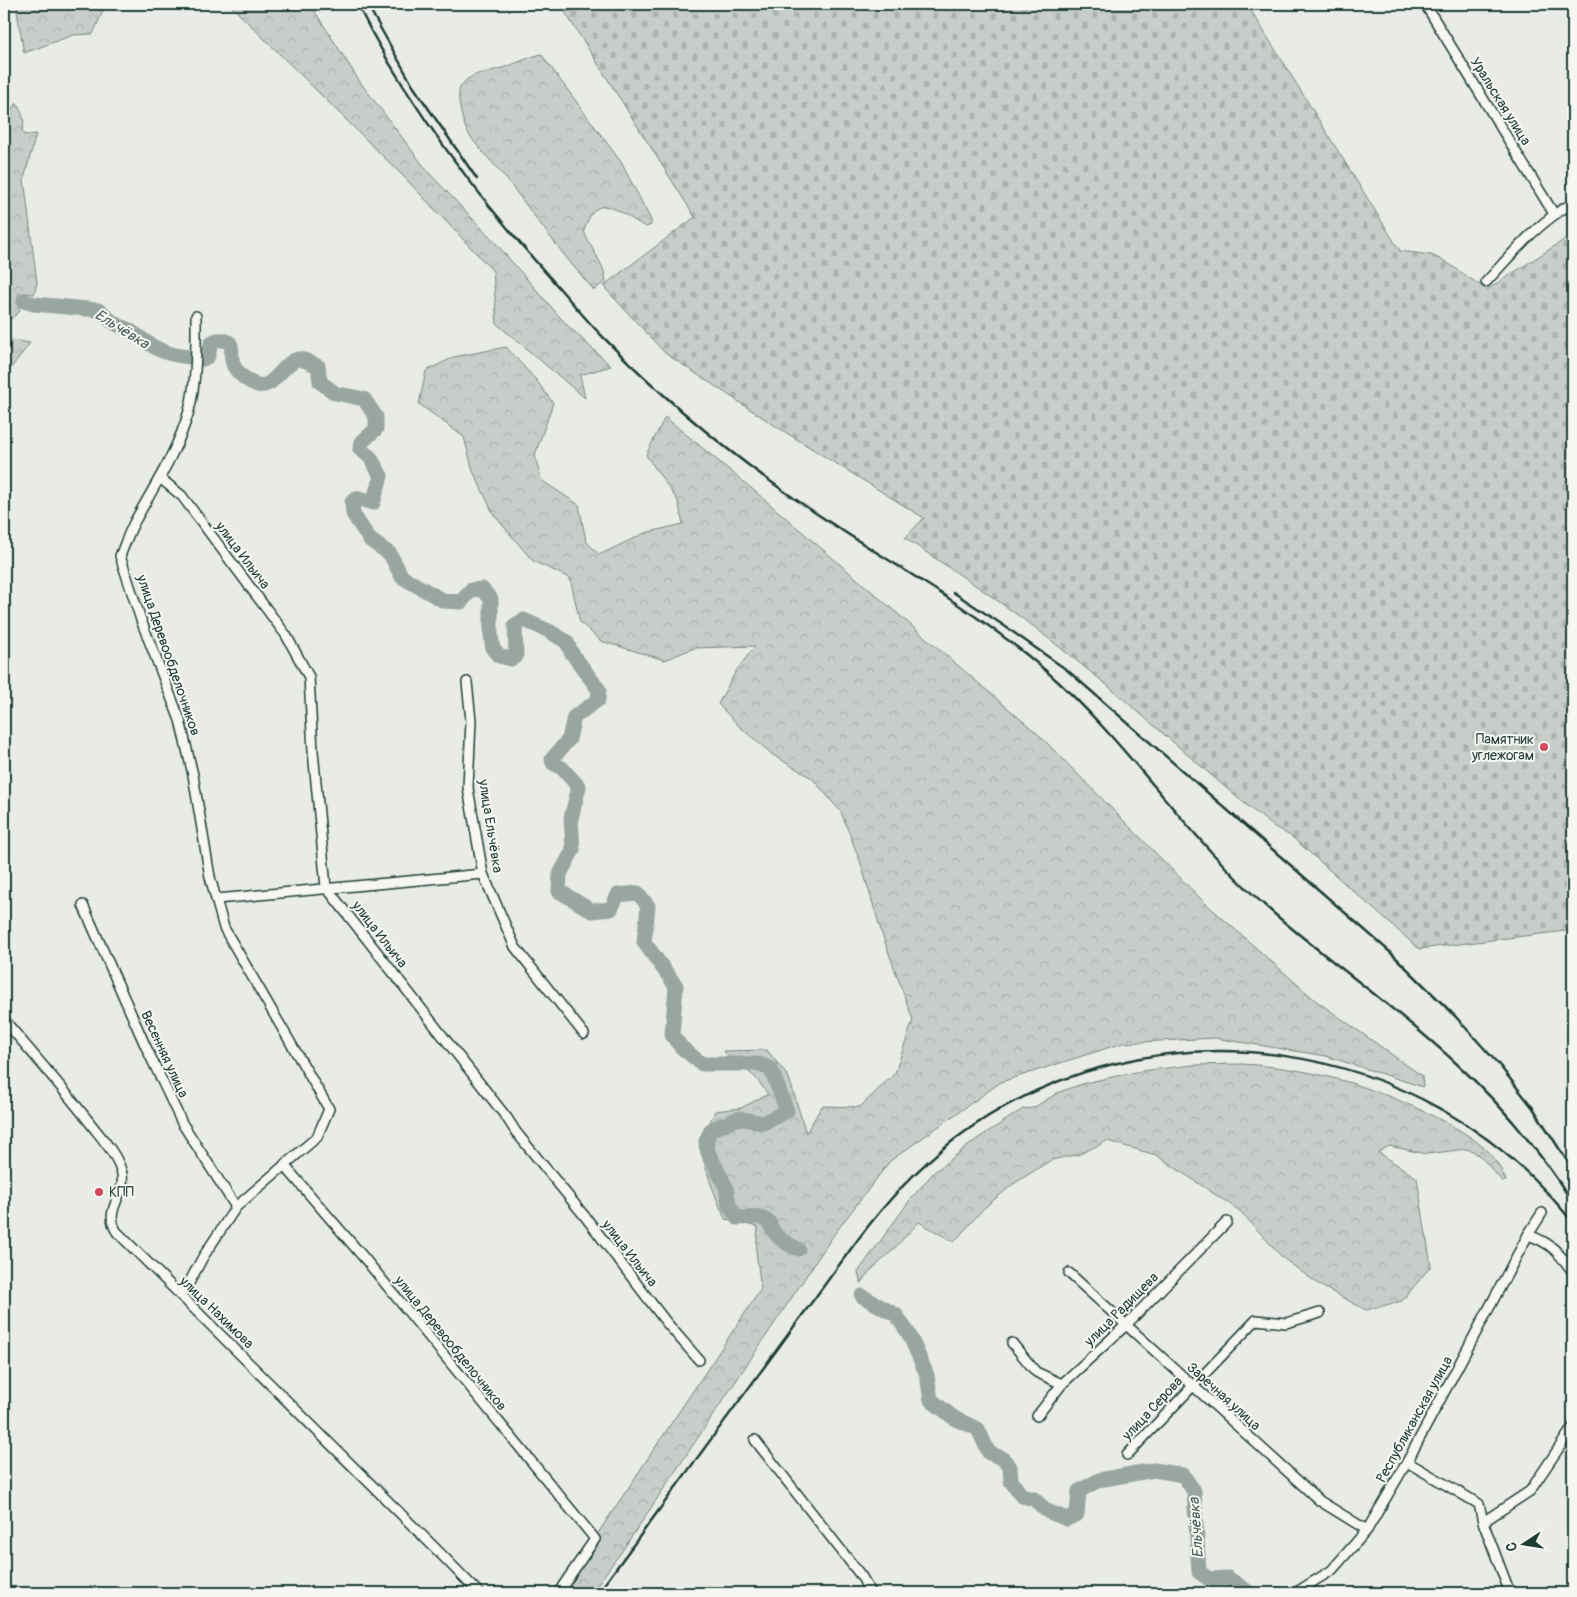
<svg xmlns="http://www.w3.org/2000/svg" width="1577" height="1597" font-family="Pangolin,sans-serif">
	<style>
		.forest { fill: url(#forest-crowns); stroke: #73867e }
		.cemetery { fill: url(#cemetery-stones); stroke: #73867e }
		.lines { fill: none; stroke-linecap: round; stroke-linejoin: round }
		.river { stroke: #99a6a0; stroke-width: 15 }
		.minor-casing { stroke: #1f3d34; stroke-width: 12 }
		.minor { stroke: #f6f6f2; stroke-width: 9 }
		.rail { stroke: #1f3d34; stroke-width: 2.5 }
		.poi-dot { fill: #d1495b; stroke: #f6f6f2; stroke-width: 2 }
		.labels { text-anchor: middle; stroke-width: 4; stroke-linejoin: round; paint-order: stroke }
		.street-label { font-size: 14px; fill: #1f3d34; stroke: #f6f6f2 }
		.poi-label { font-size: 14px; fill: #1f3d34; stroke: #f6f6f2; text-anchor: end }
		.water-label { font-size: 15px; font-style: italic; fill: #445c54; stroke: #f6f6f2 }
	</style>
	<defs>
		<pattern id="forest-crowns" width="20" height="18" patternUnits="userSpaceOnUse" patternTransform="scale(1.25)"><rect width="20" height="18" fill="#c7cec9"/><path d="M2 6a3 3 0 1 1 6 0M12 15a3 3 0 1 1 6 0" fill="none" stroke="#aab2ad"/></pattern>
		<pattern id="cemetery-stones" width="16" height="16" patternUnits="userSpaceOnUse" patternTransform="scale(1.25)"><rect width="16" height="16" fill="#c7cec9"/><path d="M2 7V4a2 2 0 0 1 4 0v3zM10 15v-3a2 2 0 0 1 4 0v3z" fill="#aab2ad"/></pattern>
	</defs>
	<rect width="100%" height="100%" fill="#e9ebe7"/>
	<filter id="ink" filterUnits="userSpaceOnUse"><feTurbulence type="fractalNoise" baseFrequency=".02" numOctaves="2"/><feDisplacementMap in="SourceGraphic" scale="10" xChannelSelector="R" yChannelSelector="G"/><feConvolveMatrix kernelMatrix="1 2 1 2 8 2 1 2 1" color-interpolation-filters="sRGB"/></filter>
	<g filter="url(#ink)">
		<g class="forest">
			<path d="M19 4H106L93 34 73 35 24 53 17 12Z"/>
			<path d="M229 4H310L360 82 429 173 492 239 566 324 611 366 580 375 585 398 497 324 493 271 405 178Z"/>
			<path d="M541 54 621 162 651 220V225L646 227C620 214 597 186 584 231 590 249 604 262 606 281L594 290C562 255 536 217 507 180 495 164 479 150 468 133 463 124 455 95 461 86 470 72 487 73 502 68 515 64 527 58 541 54Z"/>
			<path d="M17 103C21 113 27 120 22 130L24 135 36 134 24 179 37 283 34 294 19 293 17 302 20 311 4 325V154L12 108Z"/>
			<path d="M12 340 30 343 4 377V341Z"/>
			<path d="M506 347 536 380 553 403 535 455 541 480 579 505 586 541 599 555 645 533 683 524 678 501 646 455 665 417 751 488 1039 735 1204 902 1315 1000 1422 1076 1423 1087 1326 1056 1215 1038 1123 1043 1001 1082 890 1161 835 1233 622 1551 591 1593H558L761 1289 756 1251 758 1227 725 1219 712 1187 699 1146 715 1111 741 1108 768 1094 755 1077 723 1051 767 1050 789 1078 806 1133 822 1106 860 1107 895 1073 913 1020 882 934 860 861 841 812 812 778 773 755 740 727 718 704 736 671 755 646 694 648 665 660 601 641 580 622 570 578 533 561 494 515 473 471 464 437 419 404 426 371 454 357Z"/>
			<path d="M1242 1064C1311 1068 1370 1085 1431 1115 1463 1131 1494 1147 1506 1181H1502L1482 1158 1473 1151 1466 1149 1427 1154 1389 1146 1378 1152 1417 1178 1431 1266 1402 1301 1366 1310 1321 1286 1283 1258 1240 1211 1156 1155 1107 1141 1080 1154 1051 1160 1012 1185 984 1208 954 1242 919 1222 890 1253 869 1272 861 1284 858 1272 910 1200 933 1173 977 1139 1023 1109 1033 1108 1059 1092 1085 1083 1112 1077 1141 1071 1193 1065Z"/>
		</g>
		<path class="cemetery" d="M610 4H1247L1400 251 1431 255 1446 262 1487 290 1573 234V930L1419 949 1292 837 1273 826 1239 799 1107 685 1033 626 981 589 905 538 924 518 777 427 665 353 603 286 695 217 565 12Z"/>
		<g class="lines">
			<g class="river">
				<path d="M24 301 34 304 98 310C104 313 107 318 113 322 117 325 122 327 127 329 153 345 157 354 190 357"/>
				<path d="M203 359 208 356 211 343C215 340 218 339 222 340 237 341 229 354 233 364 236 372 247 381 255 384 274 393 283 359 300 359 306 360 312 364 318 366L320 382 335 393 364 399 376 417V429L362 442 360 449 370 457 381 476 373 503 357 498 352 502 353 514 370 540 390 554 402 577 444 601 461 602 471 590 482 589 491 599V636L493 649 499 656 511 659 516 656 515 625 524 620 549 631 567 642 571 652 599 690 598 700 574 717 569 739 552 759 553 763 562 768 579 787 571 818 573 850 560 874 559 891 592 911 611 909 618 895 638 893 648 906 644 942 676 986 672 1035 681 1047 702 1064H759L771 1069 787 1111 763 1123 739 1118 711 1130 706 1141 708 1152 726 1187 729 1205 737 1218 760 1217 769 1222C774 1237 785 1243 798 1249"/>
				<path d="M862 1296 896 1315 909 1334 927 1375 931 1400 954 1418 978 1429 989 1453 1002 1458 1010 1467 1011 1481 1022 1496 1034 1499 1047 1511 1067 1519 1077 1514 1079 1491 1099 1480 1154 1470 1183 1475 1194 1491 1199 1572 1209 1579 1228 1578 1250 1593"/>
			</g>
			<defs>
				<g id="minor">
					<path d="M1425 4 1554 214"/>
					<path d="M1486 282C1513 253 1538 222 1573 203"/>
					<path d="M160 478 182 496 286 635 309 677 313 751 326 887 507 1118 516 1132 587 1219 666 1322 699 1360"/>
					<path d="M467 682 471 721 468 788 483 874 515 947 584 1034"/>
					<path d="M217 899 483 874"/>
					<path d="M83 905 145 1045 182 1123 236 1207"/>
					<path d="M4 1020C33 1054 62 1087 90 1123 100 1136 114 1151 120 1167 131 1193 101 1208 117 1232L435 1548 479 1593"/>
					<path d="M284 1165 365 1259 595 1539 558 1593"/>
					<path d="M1528 1235C1552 1243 1559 1253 1573 1272"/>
					<path d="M1069 1273 1320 1501 1367 1530"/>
					<path d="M180 1295 189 1283 203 1257 236 1207 317 1137 329 1109 224 928 210 877 193 775 180 720 141 620 120 556C125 544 129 532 135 521 155 485 178 450 189 411 197 380 196 347 196 316"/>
					<path d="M1012 1343 1036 1372 1062 1384"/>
					<path d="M1037 1416 1062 1384 1125 1326 1227 1222"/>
					<path d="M755 1440 862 1577 870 1593"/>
					<path d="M1127 1455 1256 1320 1286 1323 1320 1313"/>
					<path d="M1407 1462 1479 1504 1483 1522 1510 1593"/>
					<path d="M1483 1522 1530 1491 1573 1427"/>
					<path d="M1295 1593 1332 1570 1367 1530 1407 1462 1528 1235 1542 1213"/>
				</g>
			</defs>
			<use href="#minor" class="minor-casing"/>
			<use href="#minor" class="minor"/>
			<g class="rail">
				<path d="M357 4C406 102 473 191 546 273 565 294 583 317 603 337 655 390 713 440 774 484 862 549 962 598 1045 670 1128 742 1187 838 1270 910 1331 963 1398 1009 1457 1064 1501 1104 1541 1153 1573 1203"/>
				<path d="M367 4 413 86 477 179"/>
				<path d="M953 592 1003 625 1067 670 1390 952 1455 1016 1500 1066 1533 1108 1573 1170"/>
				<path d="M598 1593 856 1242C885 1203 917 1168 955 1139 1148 994 1425 1033 1573 1223"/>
			</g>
		</g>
	</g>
	<g class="poi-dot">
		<circle cx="1544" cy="747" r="5"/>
		<circle cx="99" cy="1192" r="5"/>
	</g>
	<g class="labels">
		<g class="street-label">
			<text transform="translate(1501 101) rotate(58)" y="5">Уральская улица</text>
			<text transform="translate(243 555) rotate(53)" y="5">улица Ильича</text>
			<text transform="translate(169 655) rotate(71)" y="5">улица Деревообделочников</text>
			<text transform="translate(491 826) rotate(81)" y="5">улица Ельчёвка</text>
			<text transform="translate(380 934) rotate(52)" y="5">улица Ильича</text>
			<text transform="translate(165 1054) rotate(65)" y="5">Весенняя улица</text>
			<text transform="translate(630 1253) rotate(52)" y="5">улица Ильича</text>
			<text transform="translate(1121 1309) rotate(-45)" y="5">улица Радищева</text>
			<text transform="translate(217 1312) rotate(44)" y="5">улица Нахимова</text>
			<text transform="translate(451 1343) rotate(51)" y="5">улица Деревообделочников</text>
			<text transform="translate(1224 1396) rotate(42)" y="5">Заречная улица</text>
			<text transform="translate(1152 1408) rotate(-47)" y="5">улица Серова</text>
			<text transform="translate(1414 1419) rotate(-61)" y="5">Республиканская улица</text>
		</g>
		<g class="poi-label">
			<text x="1534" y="744">Памятник<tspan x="1534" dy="16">углежогам</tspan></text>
			<text x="109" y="1197" text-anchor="start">КПП</text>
		</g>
		<g class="water-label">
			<text transform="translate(122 329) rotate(32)" y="5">Ельчёвка</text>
			<text transform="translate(1196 1528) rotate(-94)" y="5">Ельчёвка</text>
		</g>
	</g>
	<rect width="1577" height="1597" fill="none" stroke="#f6f6f2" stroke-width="20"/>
	<rect x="10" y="10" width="1557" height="1577" fill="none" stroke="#1f3d34" stroke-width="2" filter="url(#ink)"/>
	<g transform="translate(1524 1544) rotate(258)" stroke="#f6f6f2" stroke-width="4" paint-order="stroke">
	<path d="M0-4L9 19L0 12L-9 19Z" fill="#1f3d34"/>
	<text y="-8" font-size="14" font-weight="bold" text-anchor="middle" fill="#1f3d34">С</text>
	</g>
</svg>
